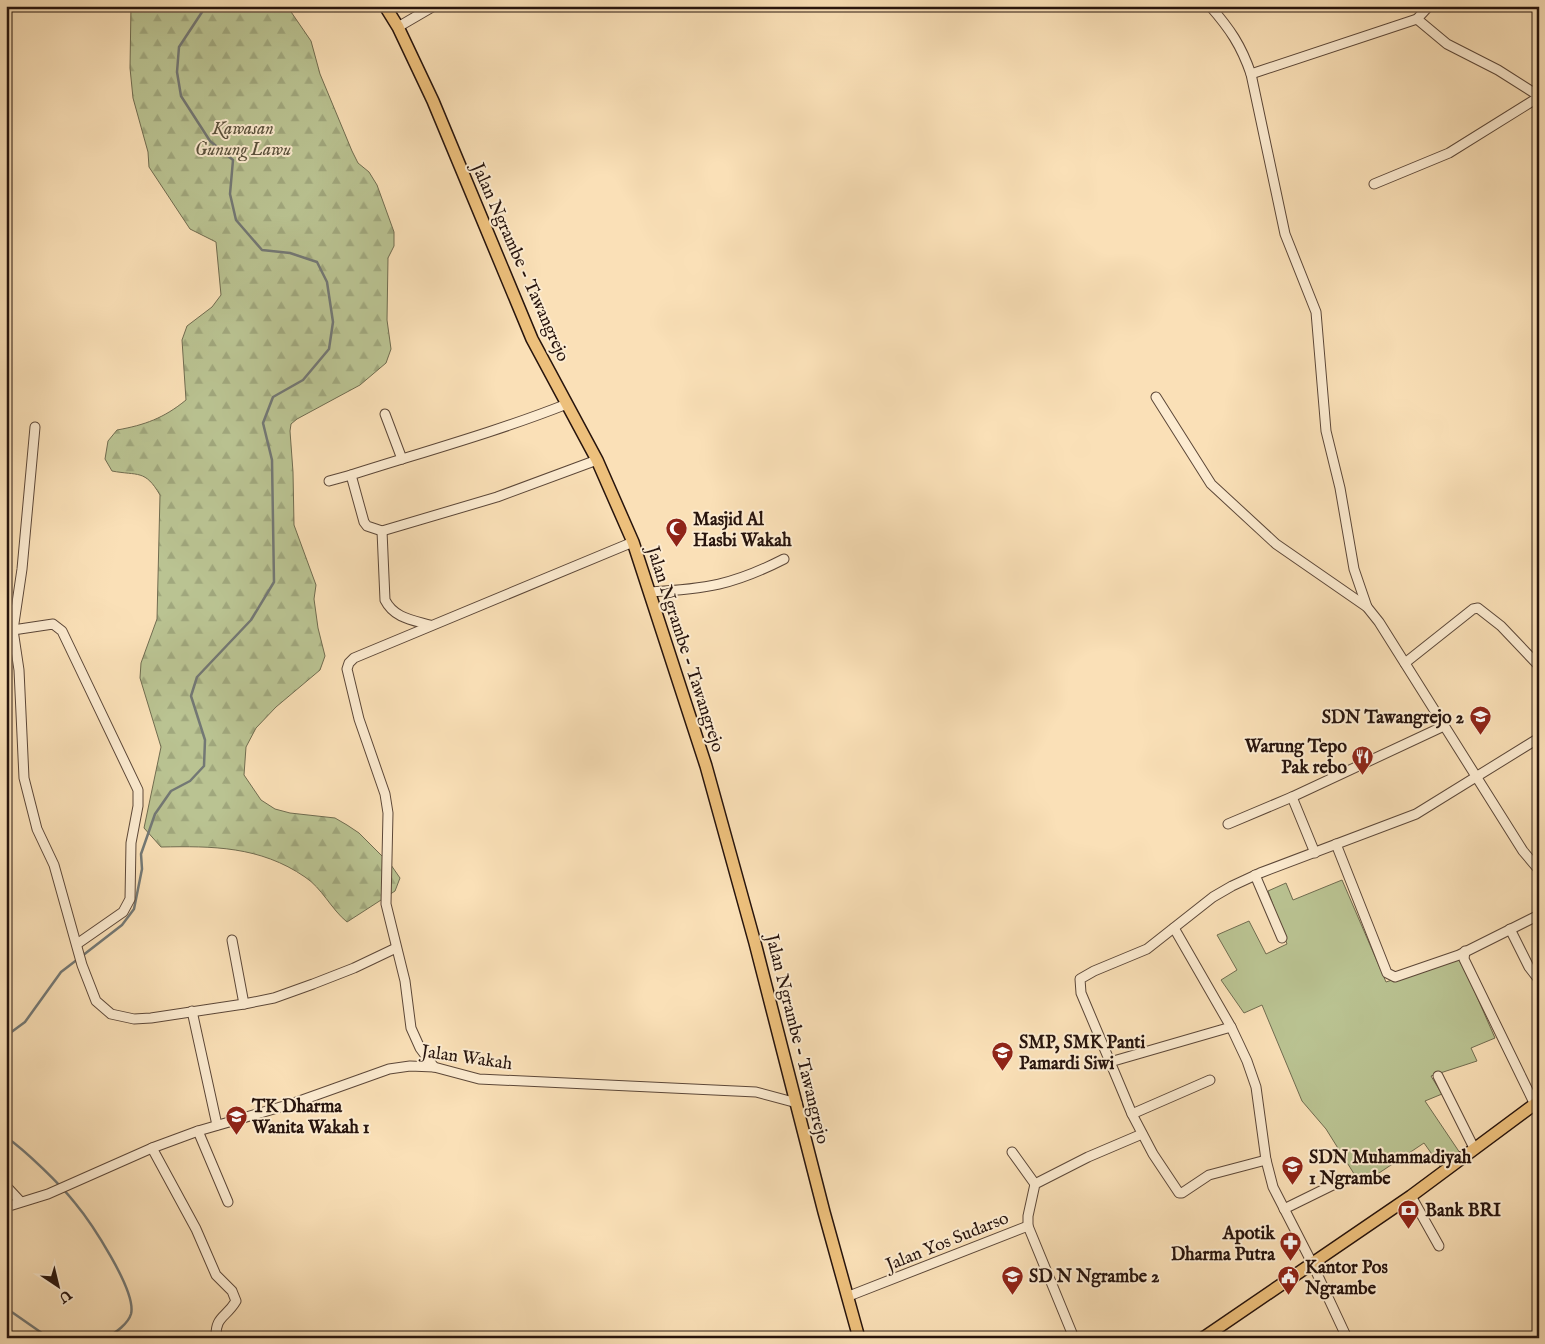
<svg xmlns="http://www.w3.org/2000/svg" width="1545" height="1344" font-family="'IM FELL English',serif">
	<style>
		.green { fill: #bac392; stroke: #706c50 }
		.forest { fill: url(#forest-firs); stroke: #706c50 }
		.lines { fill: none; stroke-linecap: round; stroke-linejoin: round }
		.stream { stroke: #737875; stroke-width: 2.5 }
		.minor-casing { stroke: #5c4738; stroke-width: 11 }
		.major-casing { stroke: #27140d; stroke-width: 14 }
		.minor { stroke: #fcebd0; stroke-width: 9 }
		.major { stroke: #edc07c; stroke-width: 11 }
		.labels { text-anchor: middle; stroke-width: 4; stroke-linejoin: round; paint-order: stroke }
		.park-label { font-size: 18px; font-style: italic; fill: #5a513c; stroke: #fcebd0 }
		.street-label { font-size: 18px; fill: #27140d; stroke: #fcebd0 }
		.poi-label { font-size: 18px; font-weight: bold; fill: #27140d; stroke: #fcebd0; text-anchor: start }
	</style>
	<defs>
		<pattern id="forest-firs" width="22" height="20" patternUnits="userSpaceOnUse" patternTransform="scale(1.25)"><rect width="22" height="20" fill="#bac392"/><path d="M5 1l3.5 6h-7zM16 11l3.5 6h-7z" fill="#a0a77d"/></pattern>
	</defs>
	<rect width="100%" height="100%" fill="#fae0b7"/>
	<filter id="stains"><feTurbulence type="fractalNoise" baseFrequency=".004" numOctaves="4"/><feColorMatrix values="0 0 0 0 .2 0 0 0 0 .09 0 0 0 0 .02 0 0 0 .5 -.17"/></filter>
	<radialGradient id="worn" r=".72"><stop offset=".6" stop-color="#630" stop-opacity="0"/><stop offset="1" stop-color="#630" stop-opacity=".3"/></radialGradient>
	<path class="green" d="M1342 880 1386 982 1460 958 1495 1038 1471 1048 1477 1061 1431 1076 1442 1094 1425 1101 1460 1153 1441 1167 1424 1143 1361 1185 1326 1129 1302 1101 1262 1005 1244 1013 1221 980 1237 970 1217 935 1249 921 1266 954 1287 944 1268 891 1286 883 1293 900Z"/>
	<path class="forest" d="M131 6H287L311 41 320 74 352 151 358 163 369 172 377 185 394 232V246L388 258 387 320 391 349 386 363 360 385 297 419 291 424 290 431 293 472 294 525 316 585 314 599 318 628 325 656 320 670 276 707 256 728 246 747 244 775 261 800 275 809 290 813 335 818 347 825 359 833 391 865 400 878 395 891 347 922C331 909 322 888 305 877 260 846 212 846 161 847L144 828 161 747 140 678 141 663 157 619 160 495C145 469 138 476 112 471L105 459 108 441 117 430C145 425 164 418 186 400L182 340 187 326 212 307 221 295 216 242 190 229 149 167 148 152 133 98 130 68Z"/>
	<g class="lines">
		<g class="stream">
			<path d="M82 956 122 925 134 909 142 869 141 854 155 814 171 791 190 781 204 766 205 740 191 696 197 677 251 620 274 582 272 460 263 423 273 397 303 380 329 349 333 322 327 282 317 262 290 253 262 250 236 220 230 194 233 160 210 141 181 96 177 72 179 47 206 6"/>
			<path d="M6 1036 25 1022 61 972 78 959"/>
			<path d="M6 1137C26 1151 60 1184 75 1203 90 1221 137 1291 131 1314 128 1324 116 1332 107 1338"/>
			<path d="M6 1308 49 1338"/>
		</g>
		<defs>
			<g id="minor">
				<path d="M1210 6C1230 29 1241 45 1251 74L1285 234 1316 312 1326 431 1340 488 1354 569 1367 607"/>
				<path d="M1417 19 1447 44 1498 70 1539 96"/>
				<path d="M398 27 434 6"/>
				<path d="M1251 74 1417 19 1429 6"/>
				<path d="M1374 184 1449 153 1539 97"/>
				<path d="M1156 397 1211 484 1276 544 1367 607 1379 622 1523 851 1539 870"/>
				<path d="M567 404C496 432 423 452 351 475L364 522 367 526 382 531 497 497 597 460"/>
				<path d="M385 414 402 459"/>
				<path d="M35 427 22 569 13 630 19 670 24 778 37 829 54 865 82 965 96 1001 111 1014 134 1019 151 1018 244 1004 274 998 313 984 354 968 396 948"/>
				<path d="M329 481 351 475"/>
				<path d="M382 531 385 600C394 618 412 620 430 625"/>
				<path d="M650 592C706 589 733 585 784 559"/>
				<path d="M6 628 13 630 53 624 62 631 138 790V806L131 843 130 899 123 912 77 944"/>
				<path d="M1405 663 1473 609 1478 608 1501 626 1539 666"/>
				<path d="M1292 797 1315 853"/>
				<path d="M1228 824 1292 797 1444 726"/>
				<path d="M1336 844 1387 973 1395 977 1459 955 1539 915"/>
				<path d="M1255 875 1282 938"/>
				<path d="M1174 928 1231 1027 1247 1061 1256 1087 1266 1160 1273 1187 1312 1263 1347 1338"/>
				<path d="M1510 929 1529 967 1539 980"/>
				<path d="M232 940 244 1004"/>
				<path d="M1465 951 1464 959 1539 1113"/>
				<path d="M192 1011 217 1125"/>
				<path d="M1110 1062 1231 1027"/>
				<path d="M434 1067 420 1048 411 1028 405 981 386 904 388 813 385 794 359 719 347 669 349 663 354 658 633 542"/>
				<path d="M1438 1076 1474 1148"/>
				<path d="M1132 1114 1210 1080"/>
				<path d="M198 1131 228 1202"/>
				<path d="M152 1148 196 1229 216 1275 232 1291 236 1301C226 1318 215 1316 216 1338"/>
				<path d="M1012 1152 1035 1184"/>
				<path d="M1266 1160 1209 1175 1182 1193H1179L1153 1154 1132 1114 1081 993 1080 979 1094 971 1147 949 1213 897 1232 886 1260 873 1416 814 1539 738"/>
				<path d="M6 1186 20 1201"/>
				<path d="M1411 1196 1439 1246"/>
				<path d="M6 1207 48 1194 152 1148 198 1131 291 1104 389 1069 410 1066 434 1067 479 1079 756 1092 797 1103"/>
				<path d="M1284 1209 1341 1181"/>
				<path d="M1028 1226V1216L1035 1184 1088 1157 1142 1134"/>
				<path d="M849 1296 1028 1226 1074 1338"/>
			</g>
			<g id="major">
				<path d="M385 6 398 27 433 101 532 339 597 460 633 542 706 766 755 943 824 1212 859 1338"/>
				<path d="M1203 1338 1411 1196 1539 1101"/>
			</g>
		</defs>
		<use href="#minor" class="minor-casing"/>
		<use href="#major" class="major-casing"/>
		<use href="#minor" class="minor"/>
		<use href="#major" class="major"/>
	</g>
	<defs>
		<symbol id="mosque-pin" viewBox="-11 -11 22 30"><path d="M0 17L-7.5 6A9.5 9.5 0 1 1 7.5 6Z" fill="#8f2418" stroke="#fcebd0"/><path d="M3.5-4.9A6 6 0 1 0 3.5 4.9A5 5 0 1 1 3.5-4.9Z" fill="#fff"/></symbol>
		<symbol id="school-pin" viewBox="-11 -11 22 30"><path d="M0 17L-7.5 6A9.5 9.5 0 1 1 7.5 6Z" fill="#8f2418" stroke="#fcebd0"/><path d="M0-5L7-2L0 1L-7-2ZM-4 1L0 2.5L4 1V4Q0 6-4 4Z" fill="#fff"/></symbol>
		<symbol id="restaurant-pin" viewBox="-11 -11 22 30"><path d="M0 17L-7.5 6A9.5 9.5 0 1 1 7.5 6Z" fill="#8f2418" stroke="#fcebd0"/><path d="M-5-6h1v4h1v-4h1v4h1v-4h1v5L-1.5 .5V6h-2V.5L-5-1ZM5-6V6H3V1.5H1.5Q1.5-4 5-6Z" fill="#fff"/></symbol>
		<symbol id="bank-pin" viewBox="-11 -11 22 30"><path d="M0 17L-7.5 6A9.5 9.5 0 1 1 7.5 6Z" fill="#8f2418" stroke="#fcebd0"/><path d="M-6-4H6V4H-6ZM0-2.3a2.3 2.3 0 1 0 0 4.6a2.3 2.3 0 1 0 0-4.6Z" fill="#fff"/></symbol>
		<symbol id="pharmacy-pin" viewBox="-11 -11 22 30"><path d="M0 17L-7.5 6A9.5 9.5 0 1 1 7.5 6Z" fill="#8f2418" stroke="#fcebd0"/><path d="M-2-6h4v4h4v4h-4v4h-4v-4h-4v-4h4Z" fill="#fff"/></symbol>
		<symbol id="civic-pin" viewBox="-11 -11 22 30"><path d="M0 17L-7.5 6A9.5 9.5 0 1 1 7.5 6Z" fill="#8f2418" stroke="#fcebd0"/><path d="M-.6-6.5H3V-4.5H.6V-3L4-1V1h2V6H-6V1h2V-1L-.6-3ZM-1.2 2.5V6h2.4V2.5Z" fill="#fff"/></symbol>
	</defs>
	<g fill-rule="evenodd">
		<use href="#mosque-pin" x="664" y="516" width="25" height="34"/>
		<use href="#school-pin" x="1468" y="704" width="25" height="34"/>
		<use href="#restaurant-pin" x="1350" y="744" width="25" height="34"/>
		<use href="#school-pin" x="990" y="1040" width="25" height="34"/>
		<use href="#school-pin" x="224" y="1104" width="25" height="34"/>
		<use href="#school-pin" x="1280" y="1154" width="25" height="34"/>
		<use href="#bank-pin" x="1396" y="1198" width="25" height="34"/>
		<use href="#pharmacy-pin" x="1278" y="1230" width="25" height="34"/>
		<use href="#school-pin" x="1000" y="1264" width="25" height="34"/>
		<use href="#civic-pin" x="1276" y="1264" width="25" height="34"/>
	</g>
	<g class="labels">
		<g class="park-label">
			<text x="243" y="134">Kawasan<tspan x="243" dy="21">Gunung Lawu</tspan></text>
		</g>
		<g class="street-label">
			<text transform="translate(521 262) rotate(66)" y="6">Jalan Ngrambe - Tawangrejo</text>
			<text transform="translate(686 649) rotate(72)" y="6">Jalan Ngrambe - Tawangrejo</text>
			<text transform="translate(798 1039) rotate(76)" y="6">Jalan Ngrambe - Tawangrejo</text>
			<text transform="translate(467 1057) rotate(8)" y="6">Jalan Wakah</text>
			<text transform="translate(947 1241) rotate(-22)" y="6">Jalan Yos Sudarso</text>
		</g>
		<g class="poi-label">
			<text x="693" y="525">Masjid Al<tspan x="693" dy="21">Hasbi Wakah</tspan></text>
			<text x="1464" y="723" text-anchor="end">SDN Tawangrejo 2</text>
			<text x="1347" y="752" text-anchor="end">Warung Tepo<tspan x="1347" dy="21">Pak rebo</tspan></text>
			<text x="1019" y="1048">SMP, SMK Panti<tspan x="1019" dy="21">Pamardi Siwi</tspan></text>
			<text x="252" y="1112">TK Dharma<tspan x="252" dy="21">Wanita Wakah 1</tspan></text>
			<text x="1309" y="1163">SDN Muhammadiyah<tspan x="1309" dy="21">1 Ngrambe</tspan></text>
			<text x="1425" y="1216">Bank BRI</text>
			<text x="1275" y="1239" text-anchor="end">Apotik<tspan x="1275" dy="21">Dharma Putra</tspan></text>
			<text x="1305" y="1273">Kantor Pos<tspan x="1305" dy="21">Ngrambe</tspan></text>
			<text x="1029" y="1282">SD N Ngrambe 2</text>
		</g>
	</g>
	<rect width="1545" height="1344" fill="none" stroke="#fae0b7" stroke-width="25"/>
	<rect x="8" y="8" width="1530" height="1329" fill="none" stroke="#27140d" stroke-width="2.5"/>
	<rect x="12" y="12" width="1520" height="1319" fill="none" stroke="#27140d"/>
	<g transform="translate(58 1286) rotate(145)" stroke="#fcebd0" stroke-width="4" paint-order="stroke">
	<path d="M0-4L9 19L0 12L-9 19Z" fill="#27140d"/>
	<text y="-8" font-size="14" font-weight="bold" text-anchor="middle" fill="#27140d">U</text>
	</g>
	<rect width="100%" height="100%" filter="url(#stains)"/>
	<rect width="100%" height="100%" fill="url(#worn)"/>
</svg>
